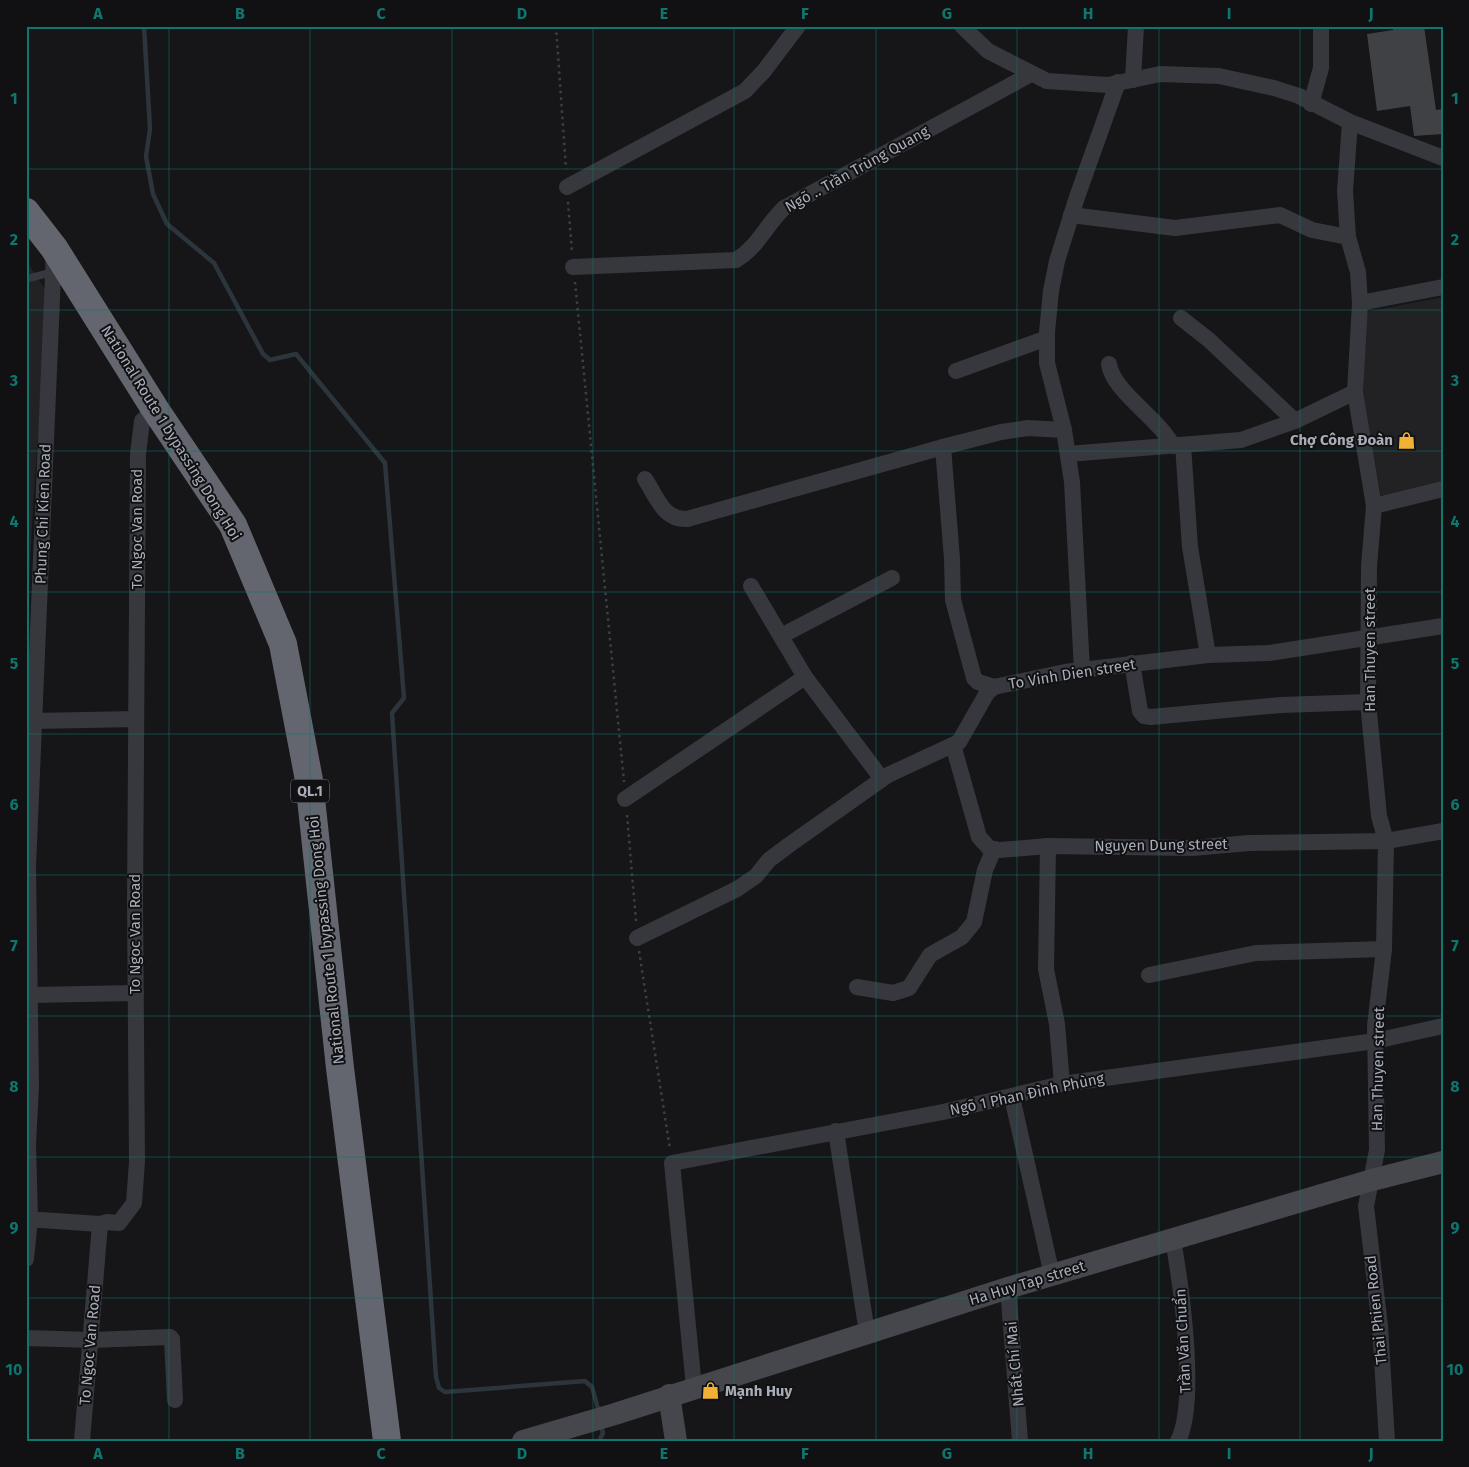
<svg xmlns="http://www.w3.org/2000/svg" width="1469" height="1467" font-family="'Fira Sans',sans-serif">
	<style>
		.built { fill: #222225 }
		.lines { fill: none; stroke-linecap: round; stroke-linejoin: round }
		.stream { stroke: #2c353c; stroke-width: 4.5 }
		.building { fill: #404145 }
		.path { stroke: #3d3f44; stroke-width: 2.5; stroke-dasharray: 2.5 4; stroke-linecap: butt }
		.lane { stroke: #37383d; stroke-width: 8 }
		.street { stroke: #37383d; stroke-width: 16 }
		.secondary { stroke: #45474d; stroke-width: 22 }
		.highway { stroke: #63666e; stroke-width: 28 }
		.grid { fill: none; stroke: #0f766e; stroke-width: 1; stroke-opacity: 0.55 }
		.labels { text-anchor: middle; stroke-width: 4; stroke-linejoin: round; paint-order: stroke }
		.shield { fill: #111113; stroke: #7b7e86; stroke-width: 1 }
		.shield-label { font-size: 14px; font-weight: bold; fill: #a8adb8 }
		.street-label { font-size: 15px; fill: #a8adb8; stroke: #111113 }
		.poi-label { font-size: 15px; font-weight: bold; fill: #a8adb8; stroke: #111113; text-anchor: end }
		.neatline { fill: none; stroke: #0f766e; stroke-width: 2 }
		.grid-label { font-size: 16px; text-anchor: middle; font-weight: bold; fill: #0f766e }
	</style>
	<rect width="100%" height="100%" fill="#161618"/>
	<g class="built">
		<path d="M26 260 49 295 34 491 26 639Z"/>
		<path d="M1443 297V486L1381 496 1363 394 1366 312Z"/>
	</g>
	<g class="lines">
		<g class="stream">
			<path d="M144 26 150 129 146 156 153 194 167 224 214 263 263 354 270 360 296 354 385 463 404 698 392 713 436 1377 439 1388 445 1392 585 1381 592 1387 599 1412"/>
			<path d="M599 1441 603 1433 601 1425"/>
		</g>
	</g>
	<path class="building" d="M1392 26H1424L1436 110 1443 109V134L1414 136 1410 106 1377 111 1367 34 1393 30Z"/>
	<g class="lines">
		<g class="path">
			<path d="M556 26 566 169"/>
			<path d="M568 202 572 252"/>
			<path d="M575 282 624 782"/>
			<path d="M627 815 636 921"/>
			<path d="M639 951 670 1149"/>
		</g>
		<path class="lane" d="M26 279 53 272"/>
		<g class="street">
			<path d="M962 26 988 51 1047 81 1108 85 1160 74 1219 76 1274 88 1299 96 1350 122 1443 158"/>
			<path d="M1133 80 1136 26"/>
			<path d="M1311 104 1321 68V26"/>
			<path d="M1350 122 1345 191 1348 237 1358 272 1360 303 1355 392 1374 506 1369 566 1368 702 1379 816 1386 841 1384 949 1375 1026 1377 1150 1366 1206 1380 1326 1387 1441"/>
			<path d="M567 187 745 91 764 71 798 26"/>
			<path d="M1071 215 1175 228 1280 215 1312 230 1348 237"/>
			<path d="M573 267 736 260C757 248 766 225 784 208L1031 74"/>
			<path d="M1360 303 1443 287"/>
			<path d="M1181 318 1209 340 1295 421"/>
			<path d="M1109 364C1113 392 1158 417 1173 446"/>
			<path d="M956 371 1047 338"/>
			<path d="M1183 445 1190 547 1208 655"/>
			<path d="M943 447 952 559 953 600 974 678 978 682 994 687"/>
			<path d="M1068 454 1241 440 1295 421 1355 392"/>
			<path d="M645 479C657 497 663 520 687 519L943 447 1001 432 1028 428 1064 430"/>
			<path d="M1374 506 1443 489"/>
			<path d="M751 586 805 677 882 779"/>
			<path d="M781 636 892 578"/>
			<path d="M1132 663 1140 711 1144 716 1151 717 1281 705 1368 702"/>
			<path d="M1082 670 1072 482 1064 430 1047 363V332L1051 291 1057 261 1077 197 1118 82"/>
			<path d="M34 721 136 719"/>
			<path d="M953 745 979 837 989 848 1000 850 1048 846 1192 848 1249 843 1386 841 1443 831"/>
			<path d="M625 799 805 677"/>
			<path d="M1048 846 1046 969 1057 1024 1062 1084"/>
			<path d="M637 938 737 889 756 876 769 860 789 845 888 775 959 742 987 693 994 687 1065 672 1208 655 1269 653 1443 626"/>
			<path d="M1149 975 1256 953 1384 949"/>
			<path d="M857 987 893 993 909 988 930 955 962 937 974 922 985 870 994 849"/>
			<path d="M30 995 136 993"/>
			<path d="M1012 1097 1052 1275"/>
			<path d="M836 1131 867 1333"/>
			<path d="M26 1219 100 1224"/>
			<path d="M1173 1240C1181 1285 1198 1402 1178 1441"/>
			<path d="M26 1259 30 1219 28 1144 31 1086 28 867 54 251"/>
			<path d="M1008 1288 1020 1441"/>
			<path d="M26 1338 91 1340 170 1337 172 1339 175 1400"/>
			<path d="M694 1387 672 1163 943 1112 1062 1084 1375 1041 1443 1026"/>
			<path d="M82 1441 100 1224 106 1222 119 1223 134 1203 137 1162 135 902 138 454 142 421 155 409"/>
		</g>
		<g class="secondary">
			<path d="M669 1395 676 1441"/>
			<path d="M523 1441 615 1414 1008 1288 1372 1180 1443 1162"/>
		</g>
		<path class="highway" d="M26 212 54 248 155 409 233 525 283 644 309 780 340 1068 387 1441"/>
	</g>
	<path class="grid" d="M169 26V1441M310 26V1441M452 26V1441M593 26V1441M734 26V1441M876 26V1441M1017 26V1441M1159 26V1441M1300 26V1441M26 169H1443M26 310H1443M26 451H1443M26 592H1443M26 734H1443M26 875H1443M26 1016H1443M26 1157H1443M26 1298H1443"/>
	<defs>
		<symbol id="shop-bare" viewBox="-9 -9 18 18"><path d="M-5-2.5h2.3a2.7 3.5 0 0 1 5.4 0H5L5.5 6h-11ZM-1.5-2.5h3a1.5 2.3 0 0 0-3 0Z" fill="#f2b134" stroke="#111113" stroke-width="2.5" paint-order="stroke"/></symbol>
	</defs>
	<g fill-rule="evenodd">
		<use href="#shop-bare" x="1394" y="428" width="25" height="25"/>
		<use href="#shop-bare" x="698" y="1378" width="25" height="25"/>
	</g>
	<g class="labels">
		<rect class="shield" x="291" y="779.5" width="38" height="23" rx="4"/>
		<g class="shield-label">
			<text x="310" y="796">QL.1</text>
		</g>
		<g class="street-label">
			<text transform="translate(857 169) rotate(-29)" y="5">Ngõ .. Trần Trùng Quang</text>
			<text transform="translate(171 433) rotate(58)" y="5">National Route 1 bypassing Dong Hoi</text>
			<text transform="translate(43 514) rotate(-88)" y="5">Phung Chi Kien Road</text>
			<text transform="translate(137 529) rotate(-90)" y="5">To Ngoc Van Road</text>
			<text transform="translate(1370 650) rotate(-90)" y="5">Han Thuyen street</text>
			<text transform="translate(1072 674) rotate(-9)" y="5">To Vinh Dien street</text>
			<text transform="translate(1161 845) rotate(-1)" y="5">Nguyen Dung street</text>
			<text transform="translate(135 934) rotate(-90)" y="5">To Ngoc Van Road</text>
			<text transform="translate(326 940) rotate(-96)" y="5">National Route 1 bypassing Dong Hoi</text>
			<text transform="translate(1378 1069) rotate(-89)" y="5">Han Thuyen street</text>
			<text transform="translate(1027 1094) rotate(-12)" y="5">Ngõ 1 Phan Đình Phùng</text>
			<text transform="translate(1027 1283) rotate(-17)" y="5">Ha Huy Tap street</text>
			<text transform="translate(1376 1310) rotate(-96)" y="5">Thai Phien Road</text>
			<text transform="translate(1183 1341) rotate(-93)" y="5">Trần Văn Chuẩn</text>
			<text transform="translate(90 1345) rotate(-85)" y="5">To Ngoc Van Road</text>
			<text transform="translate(1015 1364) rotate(-95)" y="5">Nhất Chí Mai</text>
		</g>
		<g class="poi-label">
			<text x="1393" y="445">Chợ Công Đoàn</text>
			<text x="725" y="1396" text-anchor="start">Mạnh Huy</text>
		</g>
	</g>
	<rect width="1469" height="1467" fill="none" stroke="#111113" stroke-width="55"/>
	<rect x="28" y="28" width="1414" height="1412" class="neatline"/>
	<g class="grid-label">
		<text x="98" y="19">A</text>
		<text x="240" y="19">B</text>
		<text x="381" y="19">C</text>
		<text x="522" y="19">D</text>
		<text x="664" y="19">E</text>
		<text x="805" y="19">F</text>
		<text x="947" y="19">G</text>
		<text x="1088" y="19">H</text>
		<text x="1229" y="19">I</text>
		<text x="1371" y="19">J</text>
		<text x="14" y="104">1</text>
		<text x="1455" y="104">1</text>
		<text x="14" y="245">2</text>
		<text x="1455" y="245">2</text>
		<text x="14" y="386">3</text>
		<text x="1455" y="386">3</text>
		<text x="14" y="527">4</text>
		<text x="1455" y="527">4</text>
		<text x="14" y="669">5</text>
		<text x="1455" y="669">5</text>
		<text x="14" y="810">6</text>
		<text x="1455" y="810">6</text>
		<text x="14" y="951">7</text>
		<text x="1455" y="951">7</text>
		<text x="14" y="1092">8</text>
		<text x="1455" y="1092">8</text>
		<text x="14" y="1233">9</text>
		<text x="1455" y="1233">9</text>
		<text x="14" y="1375">10</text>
		<text x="1455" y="1375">10</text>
		<text x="98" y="1459">A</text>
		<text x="240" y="1459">B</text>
		<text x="381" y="1459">C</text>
		<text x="522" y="1459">D</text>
		<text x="664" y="1459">E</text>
		<text x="805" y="1459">F</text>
		<text x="947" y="1459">G</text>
		<text x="1088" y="1459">H</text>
		<text x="1229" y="1459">I</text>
		<text x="1371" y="1459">J</text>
	</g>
</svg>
